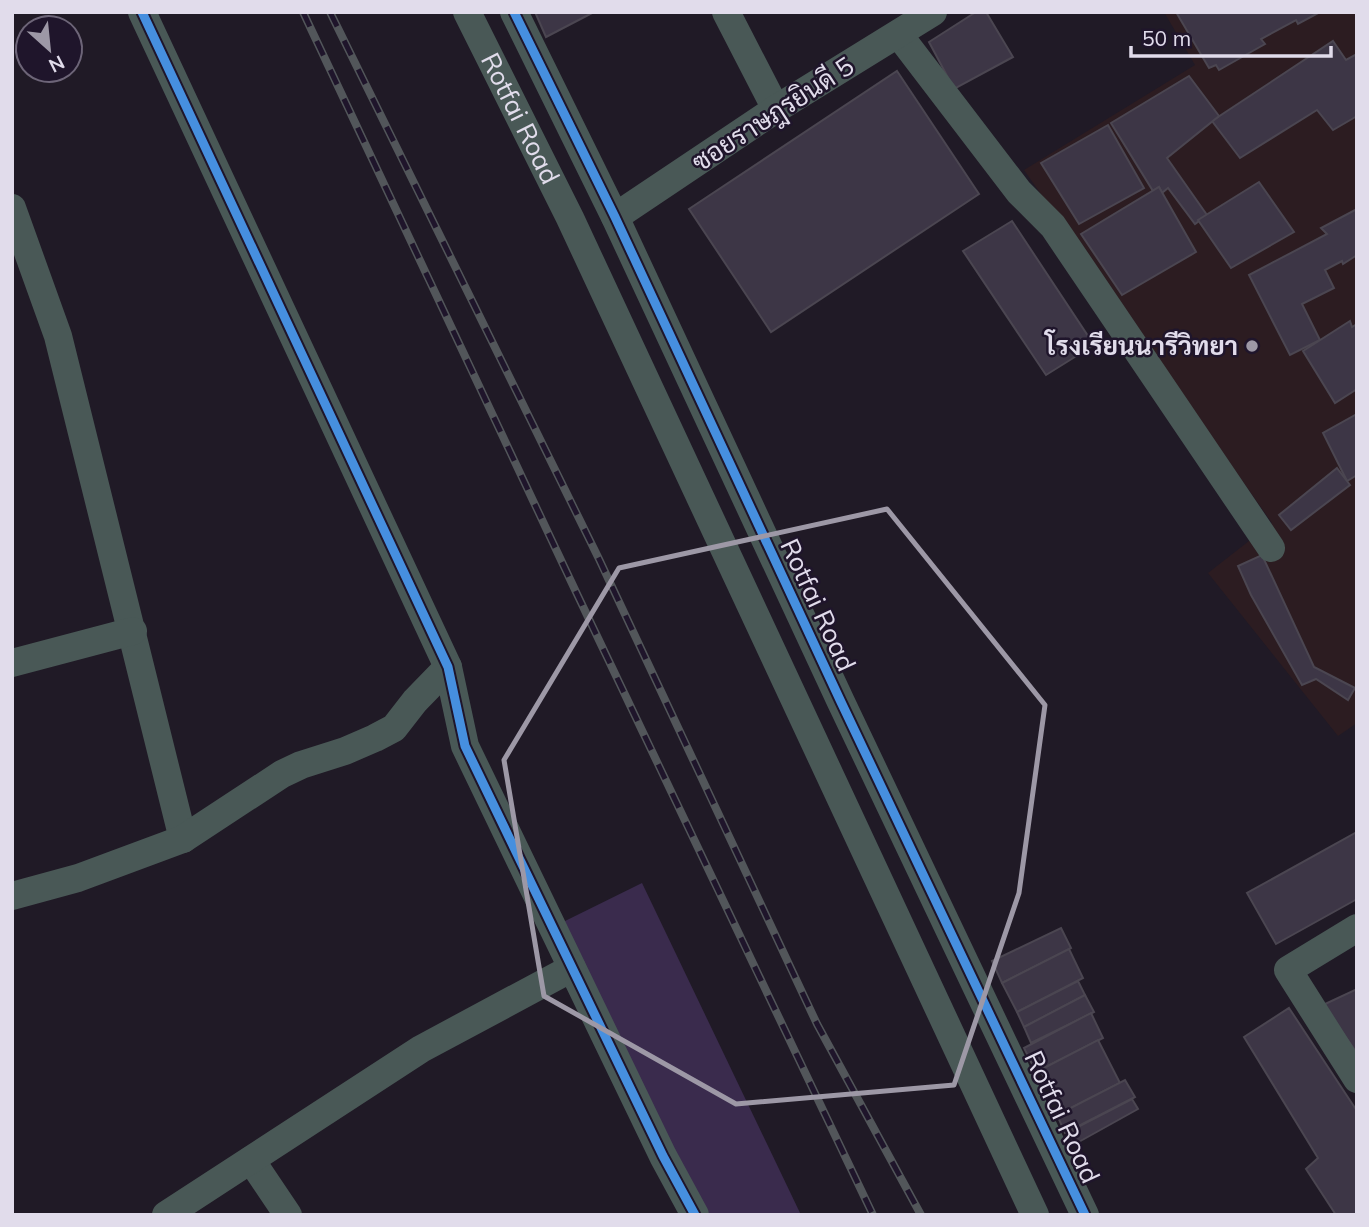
<svg xmlns="http://www.w3.org/2000/svg" width="1369" height="1227" font-family="Mulish,Sarabun,sans-serif">
	<style>
		.education { fill: #2c1c21 }
		.green { fill: #3a2b4d }
		.building { fill: #3d3646; stroke: #4b4651; stroke-width: 2 }
		.lines { fill: none; stroke-linecap: round; stroke-linejoin: round }
		.minor { stroke: #495856; stroke-width: 28 }
		.rail-casing { stroke: #52565a; stroke-width: 8 }
		.rail { stroke: #1f152b; stroke-width: 5; stroke-dasharray: 16; stroke-linecap: butt }
		.cycleway-casing { stroke: #1f152b; stroke-width: 13 }
		.cycleway { stroke: #468fdf; stroke-width: 9 }
		.marked { fill: none; stroke: #9d98a6; stroke-width: 5; stroke-linejoin: round }
		.poi-dot { fill: #9d98a6; stroke: #1f152b; stroke-width: 2.5 }
		.labels { text-anchor: middle; stroke-width: 5; stroke-linejoin: round; paint-order: stroke }
		.street-label { font-size: 26px; fill: #e1dceb; stroke: #1f152b }
		.poi-label { font-size: 26px; font-weight: bold; fill: #e1dceb; stroke: #1f152b; text-anchor: end }
	</style>
	<rect width="100%" height="100%" fill="#201a26"/>
	<path class="education" d="M1164 12H1357V723L1338 736 1208 573 1272 523 1024 170 1195 65Z"/>
	<path class="green" d="M642 883 801 1215H709L649 1103 563 922Z"/>
	<g class="building">
		<path d="M535 12H594L546 37Z"/>
		<path d="M976 12H986L1013 57 954 89 929 42Z"/>
		<path d="M1176 12H1320L1298 24 1296 20 1261 39 1265 44 1219 70 1216 65 1209 68Z"/>
		<path d="M1333 41 1346 60 1357 54V116L1333 130 1317 110 1240 158 1212 121Z"/>
		<path d="M897 71 979 194 771 332 689 209Z"/>
		<path d="M1189 76 1219 116 1167 158 1207 215 1195 224 1168 188 1162 193 1159 187 1153 191 1111 123Z"/>
		<path d="M1108 125 1144 188 1079 224 1041 163Z"/>
		<path d="M1259 182 1294 232 1231 268 1198 220Z"/>
		<path d="M1159 187 1196 252 1122 295 1081 234Z"/>
		<path d="M1357 209V255L1343 264 1342 261 1325 270 1334 288 1302 304 1320 340 1290 355 1249 275 1327 234 1321 228Z"/>
		<path d="M1012 221 1094 345 1046 375 963 251Z"/>
		<path d="M1350 321 1352 327 1357 324V389L1335 403 1303 351Z"/>
		<path d="M1357 414V475L1347 481 1323 433Z"/>
		<path d="M1337 468 1350 485 1291 530 1279 515Z"/>
		<path d="M1262 555 1314 667 1355 688 1348 700 1316 679 1302 685 1251 595 1238 566Z"/>
		<path d="M1357 832V899L1276 944 1247 893Z"/>
		<path d="M1061 928 1071 948 1002 983 992 961Z"/>
		<path d="M1069 949 1083 978 1017 1012 1002 983Z"/>
		<path d="M1078 981 1085 995 1024 1027 1017 1012Z"/>
		<path d="M1357 989V1053L1323 1005Z"/>
		<path d="M1085 995 1094 1012 1031 1043 1024 1027Z"/>
		<path d="M1289 1008 1357 1111V1215H1336L1306 1169 1318 1158 1244 1037Z"/>
		<path d="M1091 1013 1103 1038 1036 1072 1024 1048Z"/>
		<path d="M1098 1040 1120 1083 1063 1112 1040 1070Z"/>
		<path d="M1125 1080 1135 1097 1065 1133 1057 1115Z"/>
		<path d="M1132 1099 1138 1109 1075 1144 1068 1132Z"/>
	</g>
	<g class="lines">
		<g class="minor">
			<path d="M142 12 448 667 465 746 663 1156 695 1215"/>
			<path id="s1" d="M467 12 570 218 1035 1215"/>
			<path d="M514 12 615 217 841 702 1085 1215"/>
			<path d="M726 12 776 109"/>
			<path d="M899 35 1019 192 1053 226 1271 548"/>
			<path d="M12 208 58 336 183 839"/>
			<path d="M615 217 776 109 933 12"/>
			<path d="M12 663 133 631"/>
			<path d="M12 896 78 878 183 839 282 774 301 765 345 751 375 738 394 728 415 701 448 667"/>
			<path d="M1357 928 1288 970 1357 1079"/>
			<path d="M251 1160 288 1215"/>
			<path d="M166 1215 421 1049 572 968"/>
		</g>
		<defs>
			<g id="rail">
				<path d="M303 12 577 594 873 1215"/>
				<path d="M330 12 599 559 817 1024 921 1215"/>
			</g>
		</defs>
		<use href="#rail" class="rail-casing"/>
		<use href="#rail" class="rail"/>
		<defs>
			<g id="cycleway">
				<path d="M142 12 448 667 465 746 663 1156 695 1215"/>
				<path d="M514 12 615 217 841 702 1085 1215"/>
			</g>
		</defs>
		<use href="#cycleway" class="cycleway-casing"/>
		<use href="#cycleway" class="cycleway"/>
	</g>
	<path class="marked" d="M887 509 1045 705 1019 893 954 1085 736 1104 544 996 504 760 619 568Z"/>
	<circle class="poi-dot" cx="1252" cy="346" r="7"/>
	<g class="labels">
		<g class="street-label">
			<text transform="translate(773 114) rotate(-33)" y="9">ซอยราษฎรยินดี 5</text>
			<text dy="9" stroke="none"><textPath href="#s1" startOffset="119">Rotfai Road</textPath></text>
			<text transform="translate(818 605) rotate(65)" y="9">Rotfai Road</text>
			<text transform="translate(1062 1117) rotate(65)" y="9">Rotfai Road</text>
		</g>
		<g class="poi-label">
			<text x="1238" y="355">โรงเรียนนารีวิทยา</text>
		</g>
	</g>
	<rect width="1369" height="1227" fill="none" stroke="#e1dceb" stroke-width="28"/>
	<g transform="translate(49 49) rotate(153)"><circle r="33" fill="#1f152b" stroke="#6d6578" stroke-width="2"/>
	<path d="M0-5L12 26L0 18L-12 26Z" fill="#9d98a6"/>
	<text y="-10" font-size="19" font-weight="bold" text-anchor="middle" fill="#e1dceb">N</text>
	</g>
	<path d="M1131 46v10h200v-10" fill="none" stroke="#e1dceb" stroke-width="3.5"/>
	<text x="1142" y="46" font-size="21" fill="#e1dceb" stroke="#1f152b" stroke-width="5" paint-order="stroke">50 m</text>
</svg>
